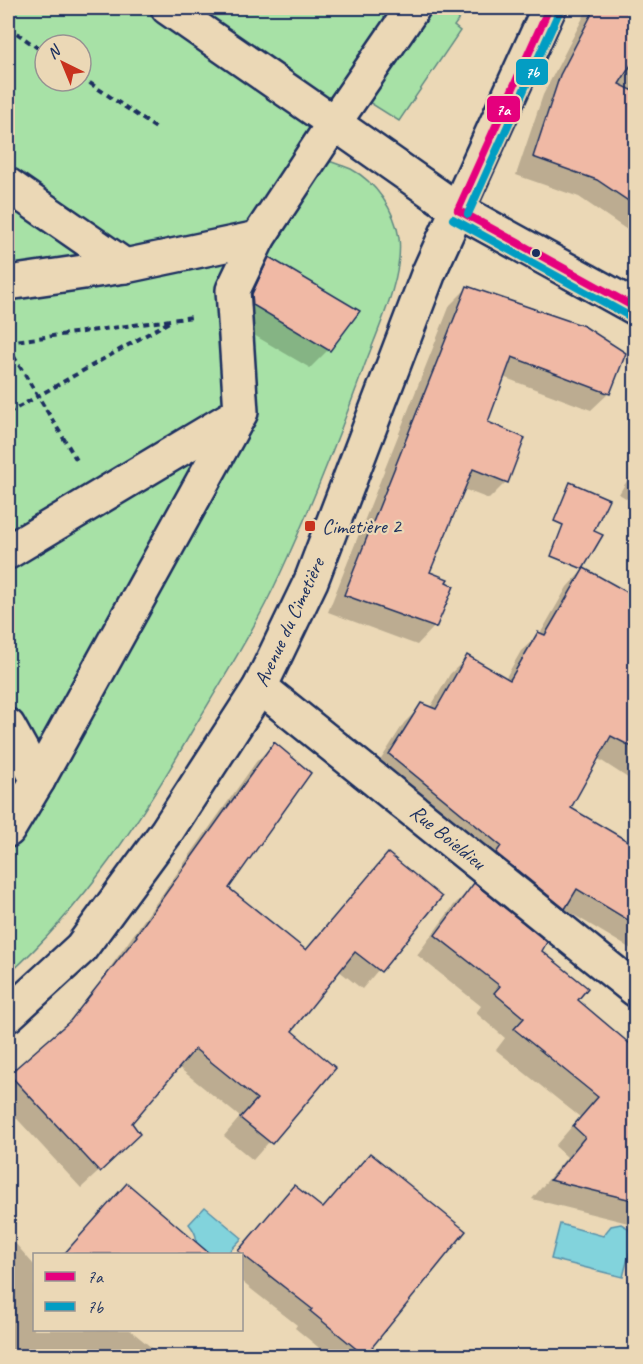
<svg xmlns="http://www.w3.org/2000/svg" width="643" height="1364" font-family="Caveat,sans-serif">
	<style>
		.green { fill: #a7e1a6; stroke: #618882; stroke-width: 1.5; fill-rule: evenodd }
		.water { fill: #82d3dc; stroke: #5991aa; stroke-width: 1.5 }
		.shadow { fill: #0003 }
		.building { fill: #f0b9a5; stroke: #1b2f5e; stroke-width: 1.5 }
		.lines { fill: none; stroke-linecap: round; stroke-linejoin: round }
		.minor-casing { stroke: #1b2f5e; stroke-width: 38 }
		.path { stroke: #1b2f5e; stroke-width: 4; stroke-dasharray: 6 4.5; stroke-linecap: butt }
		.minor { stroke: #ebd8b6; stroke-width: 33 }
		.bus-1-casing { stroke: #ebd8b6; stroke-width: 12 }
		.bus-2-casing { stroke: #ebd8b6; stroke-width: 12 }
		.bus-1 { stroke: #e5007d; stroke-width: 8 }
		.bus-2 { stroke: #039dc3; stroke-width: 8 }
		.bus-dot { fill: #1b2f5e; stroke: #ebd8b6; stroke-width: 2 }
		.poi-dot { fill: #c8321e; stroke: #ebd8b6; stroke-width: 2 }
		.labels { text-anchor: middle; stroke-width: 4.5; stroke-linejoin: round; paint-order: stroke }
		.poi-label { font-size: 21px; fill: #1b2f5e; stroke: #ebd8b6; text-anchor: start }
		.street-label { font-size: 21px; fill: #1b2f5e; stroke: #ebd8b6 }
		.line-badge { stroke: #ebd8b6; stroke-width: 2 }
		.badge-label { font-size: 16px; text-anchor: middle; font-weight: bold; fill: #fff }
	</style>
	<rect width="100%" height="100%" fill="#ebd8b6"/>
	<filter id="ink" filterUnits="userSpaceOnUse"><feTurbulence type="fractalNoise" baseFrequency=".0167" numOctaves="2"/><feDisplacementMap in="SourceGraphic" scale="12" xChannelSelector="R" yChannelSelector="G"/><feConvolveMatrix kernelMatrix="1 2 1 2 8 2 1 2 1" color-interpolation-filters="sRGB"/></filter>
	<g filter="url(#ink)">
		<path class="green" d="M8 8H467L454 26 460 31 399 121 369 102 329 161C336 164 345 166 351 169 376 182 395 211 399 238 404 275 377 332 364 367 339 436 312 505 281 572 256 627 223 679 192 731 141 820 84 906 8 975ZM45 45H81V81H45Z"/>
		<g class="water">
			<path d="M205 1207 242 1238 227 1254H191C199 1243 198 1235 189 1224Z"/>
			<path d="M560 1224 603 1236 611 1226 621 1224 628 1228 633 1239 623 1277 551 1259Z"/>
		</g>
		<g class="shadow">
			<path d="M588 8H636V236L579 197 516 175 543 95Z"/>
			<path d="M270 259 328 350 310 368 235 324 251 278Z"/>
			<path d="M467 288 609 393 591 410 503 377 486 422 506 482 489 499 463 489 428 573 452 587 434 627 417 645 328 612 450 305Z"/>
			<path d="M636 466V504L619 494Z"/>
			<path d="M584 569 636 599V776L631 780 597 758 569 808 636 848V952L564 909 547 925 373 772 404 723 422 705 430 708 450 674 468 657 505 679 521 651 540 634 567 587Z"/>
			<path d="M274 744 227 889 304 951 388 855 440 897 362 989 338 970 290 1032 334 1068 253 1160 224 1136 240 1117 178 1067 130 1123 121 1151 81 1188 8 1109V1078L115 982 107 972 256 762Z"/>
			<path d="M474 885 540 951 636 1082V1225L532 1199 567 1157 555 1146 580 1117 496 1050 505 1038 476 1013 481 1006 417 955 454 905Z"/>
			<path d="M371 1155 464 1232 362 1356H329L295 1328 297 1325 242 1282V1254H235L294 1187 322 1209Z"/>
			<path d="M127 1185 189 1238 174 1254H64Z"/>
			<path d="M8 1235 34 1265V1330H130L162 1356H8Z"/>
		</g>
		<g class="building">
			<path d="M595 8H636V57L619 84 636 92V206L597 180 533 157 560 75Z"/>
			<path d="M269 257 360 311 330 351 253 305 252 294Z"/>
			<path d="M467 286 584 326 626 353 610 394 512 357 488 422 525 438 508 483 473 469 430 572 448 579 446 582 454 586 436 628 344 595Z"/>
			<path d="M570 482 609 499 594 531 603 535 583 569 551 556 563 525 554 521Z"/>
			<path d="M584 568 636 597V749L611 736 571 808 636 846V925L577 889 565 909 496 853 501 846 389 754 421 703 436 709 467 655 510 680 538 632 545 635Z"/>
			<path d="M274 742 311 773 229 888 306 950 388 853 442 897 381 972 355 952 292 1031 336 1068 272 1144 240 1118 257 1099 195 1049 132 1123 140 1134 100 1172 9 1074 70 1021 137 936 136 935Z"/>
			<path d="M474 883 547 942 542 951 588 988 578 1000 636 1049V1201L550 1180 585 1137 573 1126 598 1097 514 1029 524 1018 494 993 500 986 435 935Z"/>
			<path d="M370 1153 466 1231 365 1356 310 1311 312 1309 238 1251 294 1185 323 1208Z"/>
			<path d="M127 1183 210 1254H64Z"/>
		</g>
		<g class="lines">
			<defs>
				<g id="minor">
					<path d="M168 8 334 123 413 8"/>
					<path d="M8 185 125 266"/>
					<path d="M8 283 125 266 258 238 334 123 458 210 636 308"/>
					<path d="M8 552 240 413"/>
					<path d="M260 687 636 990"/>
					<path d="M8 726 38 780"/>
					<path d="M8 830 38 780 241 412 233 290 258 238"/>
					<path d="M8 1015 81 948 167 831 260 687 311 581 429 272 549 8"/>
				</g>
			</defs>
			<use href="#minor" class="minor-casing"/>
			<g class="path">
				<path d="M8 27 45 53"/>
				<path d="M81 77 156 128"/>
				<path d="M8 342 193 317"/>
				<path d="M8 347 78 462"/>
				<path d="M8 413 169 322"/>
			</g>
			<use href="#minor" class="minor"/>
			<defs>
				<g id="bus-1">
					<path d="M458 210 549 8"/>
					<path d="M458 210 636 308"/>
				</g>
				<g id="bus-2">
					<path d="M468 214 559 12"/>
					<path d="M453 219 631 317"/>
				</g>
			</defs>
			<use href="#bus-1" class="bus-1-casing"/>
			<use href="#bus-2" class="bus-2-casing"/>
			<use href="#bus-1" class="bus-1"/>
			<use href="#bus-2" class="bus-2"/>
		</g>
	</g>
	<circle class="bus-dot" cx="536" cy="253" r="5"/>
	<rect class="poi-dot" x="304" y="520" width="12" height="12" rx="3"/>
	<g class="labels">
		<g class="poi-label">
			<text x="322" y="533">Cimetière 2</text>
		</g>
		<g class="street-label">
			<text transform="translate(289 622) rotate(-65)" y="7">Avenue du Cimetière</text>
			<text transform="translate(448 837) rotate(39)" y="7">Rue Boieldieu</text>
		</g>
	</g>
	<g class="line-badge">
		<rect x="515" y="58" width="34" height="28" rx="6" fill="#039dc3"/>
		<rect x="486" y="95" width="35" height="28" rx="6" fill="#e5007d"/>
	</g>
	<g class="badge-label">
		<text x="532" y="78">7b</text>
		<text x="503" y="115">7a</text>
	</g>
	<rect width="643" height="1364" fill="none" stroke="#ebd8b6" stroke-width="30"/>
	<rect x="15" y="15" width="613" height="1334" fill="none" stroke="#1b2f5e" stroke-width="2" filter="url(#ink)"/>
	<rect x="33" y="1253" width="210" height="78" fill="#ebd8b6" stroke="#989493" stroke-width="1.5"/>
	<rect x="45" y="1272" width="30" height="9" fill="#e5007d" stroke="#989493" stroke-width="1.5"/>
	<text x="87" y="1283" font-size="18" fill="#1b2f5e">7a</text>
	<rect x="45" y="1302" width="30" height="9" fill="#039dc3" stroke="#989493" stroke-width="1.5"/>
	<text x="87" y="1313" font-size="18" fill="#1b2f5e">7b</text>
	<g transform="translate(63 63) rotate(317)"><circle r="28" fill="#ebd8b6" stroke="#989493" stroke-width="1.5"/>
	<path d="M0-4.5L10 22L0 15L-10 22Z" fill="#c8321e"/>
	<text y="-9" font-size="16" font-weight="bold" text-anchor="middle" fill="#1b2f5e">N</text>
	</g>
</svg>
